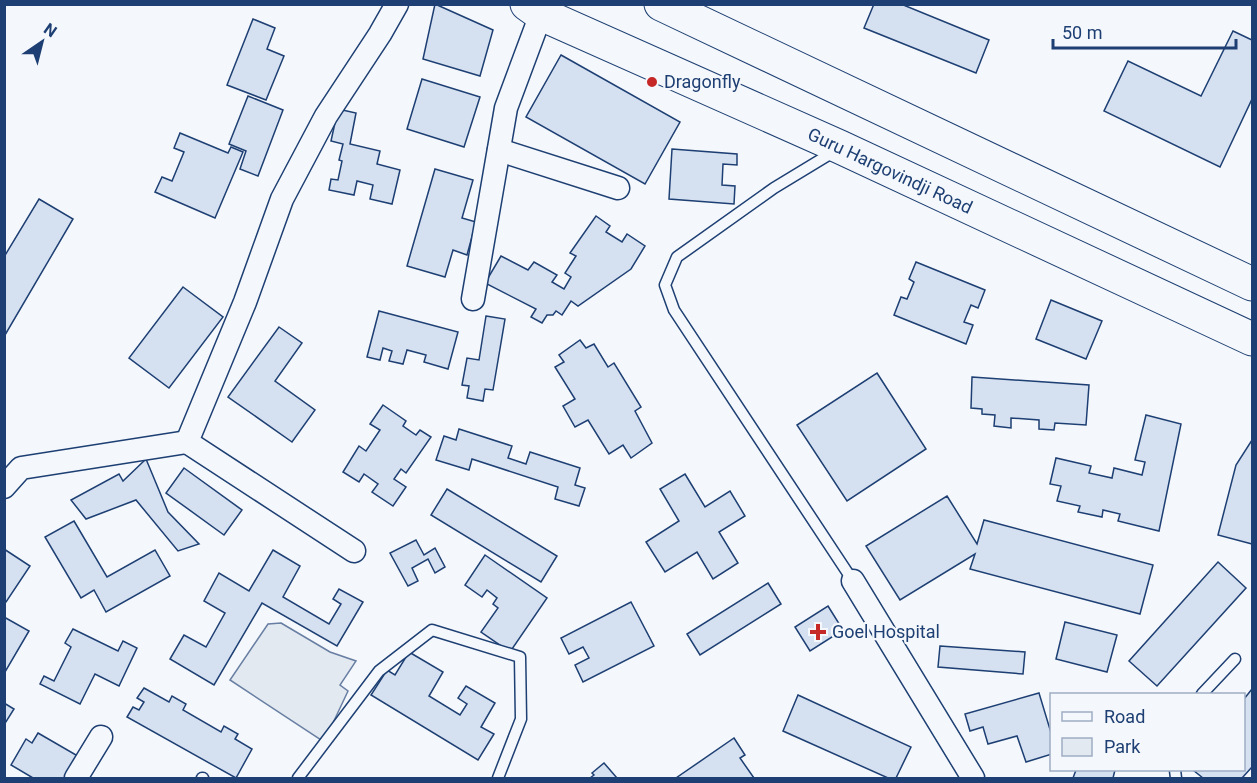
<svg xmlns="http://www.w3.org/2000/svg" width="1257" height="783" font-family="Roboto,sans-serif">
	<style>
		.green { fill: #e3e9f0; stroke: #687fa3; stroke-width: 1.5 }
		.building { fill: #d5e0f0; stroke: #1d3f73; stroke-width: 1.5 }
		.lines { fill: none; stroke-linecap: round; stroke-linejoin: round }
		.service-casing { stroke: #1d3f73; stroke-width: 13 }
		.minor-casing { stroke: #1d3f73; stroke-width: 25 }
		.primary-casing { stroke: #1d3f73; stroke-width: 35 }
		.service { stroke: #f4f7fb; stroke-width: 10 }
		.minor { stroke: #f4f7fb; stroke-width: 22 }
		.primary { stroke: #f4f7fb; stroke-width: 33 }
		.poi-dot { fill: #c62828; stroke: #f4f7fb; stroke-width: 2 }
		.labels { text-anchor: middle; stroke-width: 4.5; stroke-linejoin: round; paint-order: stroke }
		.poi-label { font-size: 18px; fill: #1d3f73; stroke: #f4f7fb; text-anchor: start }
		.street-label { font-size: 18px; fill: #1d3f73; stroke: #f4f7fb }
	</style>
	<rect width="100%" height="100%" fill="#f4f7fb"/>
	<path class="green" d="M281 623 330 652 356 661 340 685 348 691 324 742 230 680 268 624Z"/>
	<g class="building">
		<path d="M435 4 493 30 480 76 423 59Z"/>
		<path d="M874 4H901L989 40 976 73 864 28Z"/>
		<path d="M253 19 275 28 267 49 284 56 266 100 227 85Z"/>
		<path d="M1233 31 1252 40V99L1220 167 1104 111 1128 61 1201 96Z"/>
		<path d="M561 55 680 122 645 184 526 117Z"/>
		<path d="M422 79 480 97 464 147 407 129Z"/>
		<path d="M248 96 283 110 258 176 240 169 246 151 229 144Z"/>
		<path d="M338 109 356 113 350 144 380 151 377 164 400 170 392 204 370 199 373 185 357 181 354 195 329 190 331 179 338 180 342 161 339 160 343 144 331 141Z"/>
		<path d="M180 133 228 153 231 147 243 152 215 218 155 192 162 177 172 181 184 152 174 148Z"/>
		<path d="M672 149 737 154V165L723 164 722 185 735 186 734 204 669 199Z"/>
		<path d="M435 169 473 180 462 218 476 222 467 255 453 250 445 277 407 266Z"/>
		<path d="M39 199 73 219 5 335 4 257Z"/>
		<path d="M596 216 610 226 606 232 622 242 627 234 645 246 631 269 578 306 571 301 562 315 556 311 553 315H547L542 323 531 317 536 309 485 283 501 256 528 270 534 262 557 275 552 282 564 289 571 277 565 273 576 256 570 253Z"/>
		<path d="M916 262 985 290 978 308 971 305 964 322 973 325 966 344 894 315 901 297 907 299 914 282 909 279Z"/>
		<path d="M183 287 223 317 169 388 129 358Z"/>
		<path d="M1051 300 1102 321 1086 359 1036 339Z"/>
		<path d="M379 311 458 332 448 369 424 362 426 355 407 350 403 364 389 361 392 351 383 348 380 360 367 357Z"/>
		<path d="M486 316 505 319 493 390 485 389 483 401 467 398 469 386 462 385 467 358 479 360Z"/>
		<path d="M279 327 302 343 275 381 315 410 292 442 228 397Z"/>
		<path d="M580 340 586 348 594 344 608 367 614 363 641 407 635 411 652 443 631 458 623 445 609 454 588 420 575 427 563 406 575 399 555 367 564 362 559 355Z"/>
		<path d="M877 373 926 449 847 501 797 425Z"/>
		<path d="M972 377 1089 385 1086 425 1055 423 1054 430 1039 429V420L1011 418V428L994 426 995 415 982 414V409L971 408Z"/>
		<path d="M383 405 406 421 403 426 416 435 420 430 431 437 406 473 401 469 394 479 406 487 393 506 372 492 378 484 364 474 359 482 343 472 359 446 366 451 380 430 370 424Z"/>
		<path d="M1146 415 1181 424 1159 531 1118 521 1120 514 1103 510 1102 517 1078 512 1080 506 1057 501 1061 486 1050 484 1056 458 1091 466 1089 473 1112 478 1114 468 1142 475 1145 462 1135 460Z"/>
		<path d="M459 429 512 446 508 458 526 464 530 452 580 468 575 485 585 488 579 506 555 499 558 487 472 459 469 470 436 460 444 436 456 440Z"/>
		<path d="M1252 440V544L1218 535 1236 465Z"/>
		<path d="M146 459 168 512 199 544 178 551 136 500 86 519 71 500 119 474 123 481Z"/>
		<path d="M184 468 242 510 224 535 166 493Z"/>
		<path d="M685 474 705 507 730 491 745 516 719 532 738 563 713 579 697 552 665 572 646 542 679 521 660 489Z"/>
		<path d="M447 489 557 556 541 582 431 515Z"/>
		<path d="M947 496 977 544 984 520 1153 565 1140 614 970 569 975 554 900 600 866 546Z"/>
		<path d="M74 521 107 577 155 550 170 576 106 612 94 590 81 598 45 537Z"/>
		<path d="M416 540 424 555 435 548 445 567 435 573 428 559 412 568 418 581 408 586 390 553Z"/>
		<path d="M4 549 30 566 6 602H4Z"/>
		<path d="M273 550 300 566 283 597 329 624 341 604 333 599 339 589 363 602 337 646 262 603 214 685 170 659 184 635 206 647 225 613 204 601 219 573 249 591Z"/>
		<path d="M485 555 547 598 510 652 481 632 498 608 493 604 497 598 487 590 482 597 465 585Z"/>
		<path d="M1218 562 1246 588 1157 686 1129 661Z"/>
		<path d="M768 583 781 604 700 655 687 634Z"/>
		<path d="M631 602 654 646 583 682 575 665 589 658 583 647 569 654 561 638Z"/>
		<path d="M828 606 843 630 810 651 795 627Z"/>
		<path d="M4 617 29 631 5 672H4Z"/>
		<path d="M1065 622 1117 635 1107 672 1056 659Z"/>
		<path d="M73 629 118 651 123 641 137 648 119 686 95 674 80 704 40 684 44 676 54 681 71 647 65 643Z"/>
		<path d="M940 646 1025 652 1023 674 938 667Z"/>
		<path d="M409 652 443 672 429 696 460 715 467 704 458 698 466 686 495 703 481 727 494 734 478 760 371 695 387 670 395 675Z"/>
		<path d="M144 688 169 702 172 696 186 704 183 710 221 732 224 726 238 734 235 739 252 749 236 778 127 717 133 707 139 710 144 702 137 698Z"/>
		<path d="M1252 689V767L1242 778H1203L1193 770H1244V699Z"/>
		<path d="M1039 693 1052 736V754L1026 762 1017 736 988 744 983 727 970 731 965 714Z"/>
		<path d="M798 695 911 747 896 778H888L783 731Z"/>
		<path d="M4 703 14 709 4 725Z"/>
		<path d="M38 733 83 759 71 778H33L11 765 26 739 32 743Z"/>
		<path d="M734 738 745 755 740 758 754 778H676Z"/>
		<path d="M604 763 617 778H590L594 775 592 773Z"/>
		<path d="M1076 770H1115L1113 778H1073Z"/>
	</g>
	<g class="lines">
		<defs>
			<g id="service">
				<path d="M835 151 774 188 677 257 665 285 674 310 853 581"/>
				<path d="M1202 694 1235 659"/>
				<path d="M1175 770 1176 778"/>
				<path d="M202 778H203"/>
				<path d="M298 778 379 671 432 630 520 657 521 719 498 778"/>
			</g>
			<g id="minor">
				<path d="M499 150 618 188"/>
				<path d="M473 299 506 108 541 14"/>
				<path d="M4 487 21 468 187 442"/>
				<path d="M354 551 187 442 245 302 282 199 326 116 380 34 397 4"/>
				<path d="M853 581 973 778"/>
				<path d="M76 778 101 737"/>
			</g>
			<g id="primary">
				<path d="M527 4 541 14 840 147 1252 339"/>
				<path d="M661 4 1252 284"/>
			</g>
		</defs>
		<use href="#service" class="service-casing"/>
		<use href="#minor" class="minor-casing"/>
		<use href="#primary" class="primary-casing"/>
		<use href="#service" class="service"/>
		<use href="#minor" class="minor"/>
		<use href="#primary" class="primary"/>
	</g>
	<g class="poi-dot">
		<circle cx="652" cy="82" r="6"/>
		<path d="M815 623h6v6h6v6h-6v6h-6v-6h-6v-6h6z"/>
	</g>
	<g class="labels">
		<g class="poi-label">
			<text x="664" y="88">Dragonfly</text>
			<text x="832" y="638">Goel Hospital</text>
		</g>
		<g class="street-label">
			<text transform="translate(890 171) rotate(25)" y="6">Guru Hargovindji Road</text>
		</g>
	</g>
	<rect width="1257" height="783" fill="none" stroke="#1d3f73" stroke-width="12"/>
	<rect x="1050" y="693" width="195" height="78" fill="#f4f7fb" stroke="#9eadc5" stroke-width="1.5"/>
	<rect x="1062" y="712" width="30" height="9" fill="#f4f7fb" stroke="#9eadc5" stroke-width="1.5"/>
	<text x="1104" y="723" font-size="18" fill="#1d3f73">Road</text>
	<rect x="1062" y="738" width="30" height="18" fill="#e3e9f0" stroke="#9eadc5" stroke-width="1.5"/>
	<text x="1104" y="753" font-size="18" fill="#1d3f73">Park</text>
	<g transform="translate(42 42) rotate(35)" stroke="#f4f7fb" stroke-width="4.5" paint-order="stroke">
	<path d="M0-4.5L10 22L0 15L-10 22Z" fill="#1d3f73"/>
	<text y="-9" font-size="16" font-weight="bold" text-anchor="middle" fill="#1d3f73">N</text>
	</g>
	<path d="M1053 39v9h183v-9" fill="none" stroke="#1d3f73" stroke-width="3"/>
	<text x="1062" y="39" font-size="18" fill="#1d3f73" stroke="#f4f7fb" stroke-width="4.5" paint-order="stroke">50 m</text>
</svg>
